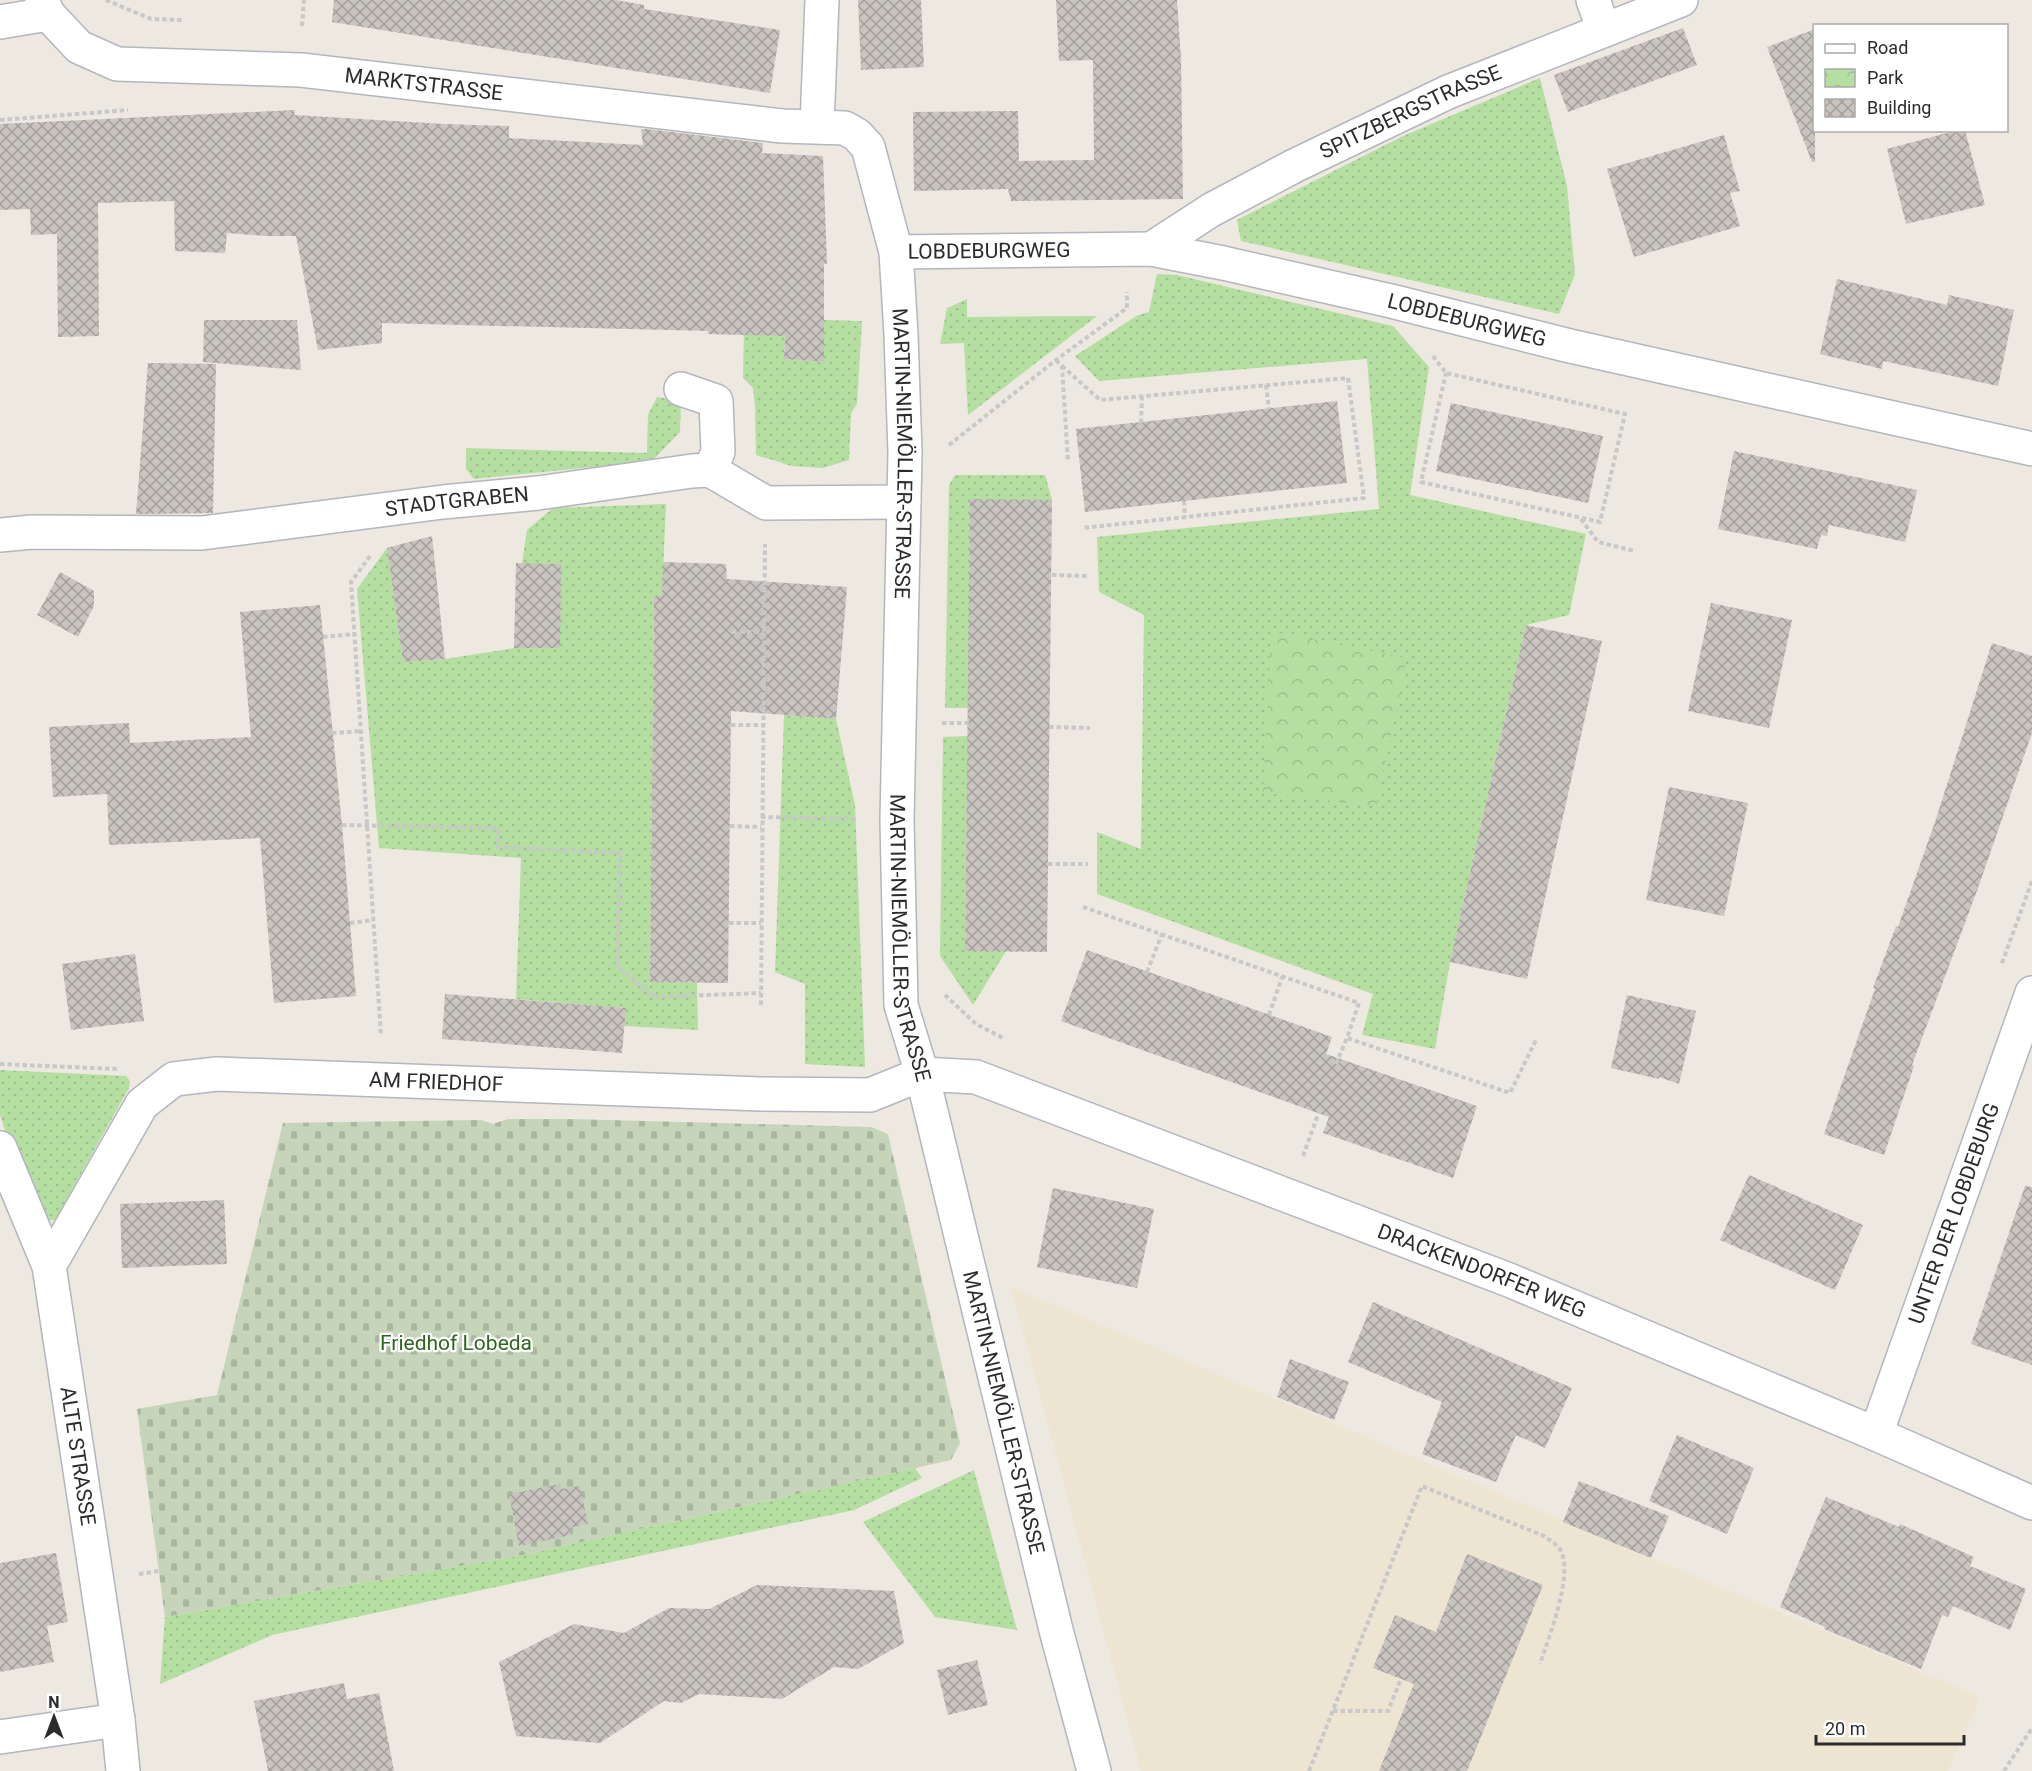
<svg xmlns="http://www.w3.org/2000/svg" width="2032" height="1771" font-family="Roboto,sans-serif">
	<style>
		.education { fill: #ede4d1 }
		.grass { fill: url(#grass-dots) }
		.cemetery { fill: url(#cemetery-stones) }
		.park { fill: url(#park-crowns) }
		.building { fill: url(#building-cross-hatch) }
		.lines { fill: none; stroke-linecap: round; stroke-linejoin: round }
		.minor-casing { stroke: #b3b6be; stroke-width: 36 }
		.path { stroke: #c8c8c8; stroke-width: 4; stroke-dasharray: 4.5 3; stroke-linecap: butt }
		.minor { stroke: #fff; stroke-width: 33 }
		.labels { text-anchor: middle; stroke-width: 4.5; stroke-linejoin: round; paint-order: stroke }
		.street-label { font-size: 21px; fill: #2c2c2c; stroke: #fff }
		.park-label { font-size: 21px; fill: #2d6521; stroke: #fff }
	</style>
	<defs>
		<pattern id="grass-dots" width="8" height="8" patternUnits="userSpaceOnUse" patternTransform="scale(1.5)"><rect width="8" height="8" fill="#b5dea1"/><path d="M2 2h.1M6 6h.1" fill="none" stroke="#9cbf8b" stroke-width="1.8" stroke-linecap="round"/></pattern>
		<pattern id="cemetery-stones" width="16" height="16" patternUnits="userSpaceOnUse" patternTransform="scale(1.5)"><rect width="16" height="16" fill="#c6d5b9"/><path d="M2 7V4a2 2 0 0 1 4 0v3zM10 15v-3a2 2 0 0 1 4 0v3z" fill="#aab79f"/></pattern>
		<pattern id="park-crowns" width="20" height="18" patternUnits="userSpaceOnUse" patternTransform="scale(1.5)"><rect width="20" height="18" fill="#b5dea1"/><path d="M2 6a3 3 0 1 1 6 0M12 15a3 3 0 1 1 6 0" fill="none" stroke="#9cbf8b"/></pattern>
		<pattern id="building-cross-hatch" width="8" height="8" patternUnits="userSpaceOnUse" patternTransform="scale(1.5)"><rect width="8" height="8" fill="#c9c4bf"/><path d="M0 0l8 8M0 8l8-8" fill="none" stroke="#a39f9b"/></pattern>
	</defs>
	<rect width="100%" height="100%" fill="#ede8e0"/>
	<path class="education" d="M1011 1287 1980 1697 1948 1771H1141Z"/>
	<g class="grass">
		<path d="M1540 78 1567 186 1575 274 1559 314 1241 241 1237 220 1403 136Z"/>
		<path d="M1157 274 1177 275 1393 326 1429 367 1410 495 1586 534 1569 615 1526 625 1450 962 1435 1049 1362 1035 1373 994 1097 894V832L1141 849 1144 615 1099 592 1097 537 1379 509 1367 359 1099 381 1075 356 1138 315 1149 312Z"/>
		<path d="M967 299V317L1097 316 968 415 964 343 940 344 947 308Z"/>
		<path d="M824 320 862 321 857 404 851 413 849 460 823 468 792 466 756 455 755 406 753 388 743 378 744 324 785 329 784 359 824 362Z"/>
		<path d="M657 397 681 401 680 432 652 461 474 479 466 469V448L647 453 648 415Z"/>
		<path d="M955 475H1045L1052 500H970L969 708H945L949 485Z"/>
		<path d="M666 504 662 596H654L650 981 697 983 698 1030 624 1026 626 1008 516 999 521 858 379 848 357 589 387 548 403 662 445 659 514 648H559L522 564 527 530 553 508Z"/>
		<path d="M784 715 836 719 855 805 865 1067 805 1064V984L775 972Z"/>
		<path d="M968 736 965 950 1006 951 973 1005 940 956 943 737Z"/>
		<path d="M0 1070 126 1076 130 1081 129 1088 55 1220 41 1221 33 1214 0 1115Z"/>
		<path d="M915 1468 922 1478 854 1510 272 1635 160 1684 165 1617 523 1555Z"/>
		<path d="M974 1470 1017 1630 935 1617 863 1522Z"/>
	</g>
	<path class="cemetery" d="M508 1119H571L871 1127 888 1134 960 1443 951 1460 523 1555 165 1617 137 1409 217 1395 283 1123 481 1120 493 1124Z"/>
	<path class="park" d="M1271 631 1407 658 1376 806 1263 793Z"/>
	<g class="building">
		<path d="M334 0H616L644 5V9L780 30 770 93 332 22Z"/>
		<path d="M858 0H921L924 67 861 70Z"/>
		<path d="M1056 0H1177L1181 59 1183 199 1011 201 1008 189 914 191 913 112 1018 111 1019 161 1094 160 1093 60 1059 61Z"/>
		<path d="M1683 28 1697 65 1568 112 1554 75Z"/>
		<path d="M1815 29V162H1812L1767 47Z"/>
		<path d="M295 110 294 115 444 124 509 126V138L643 145 641 129H646L763 143 762 153 823 156 827 264H824V362L784 359 785 336 708 334V331L382 323V343L318 350 296 236H266L227 233 225 253 175 251 174 201 98 203 99 336 58 337 57 234 31 235 30 209 0 210V124Z"/>
		<path d="M1958 130H1965L1985 205 1906 224 1887 149Z"/>
		<path d="M1724 135 1740 191 1730 193 1740 226 1634 257 1607 169Z"/>
		<path d="M1837 279 1947 305 1949 295 2014 310 1998 386 1883 361 1882 369 1820 354Z"/>
		<path d="M204 320H297L301 370 203 362Z"/>
		<path d="M148 363 216 364 213 513 136 514Z"/>
		<path d="M1337 401 1347 483 1085 512 1076 429Z"/>
		<path d="M1451 403 1603 436 1588 503 1436 471Z"/>
		<path d="M1734 451 1917 490 1905 542 1829 525 1827 536 1821 535 1817 549 1718 529Z"/>
		<path d="M970 499 1052 500 1047 952 965 951Z"/>
		<path d="M432 536 445 659 403 662 387 548Z"/>
		<path d="M663 562 726 564 727 579 847 587 836 719 731 711 728 983 650 982 654 596H662Z"/>
		<path d="M516 563 561 564 560 648H514Z"/>
		<path d="M60 572 94 591V606L78 637 37 615Z"/>
		<path d="M1711 603 1792 620 1769 728 1688 711Z"/>
		<path d="M320 605 342 825 356 996 274 1003 260 838 109 845 107 794 53 797 49 727 129 723 130 743 251 737 240 612Z"/>
		<path d="M1526 625 1602 641 1527 979 1450 962Z"/>
		<path d="M1992 643 2032 656V733L1978 888 1912 1065 1914 1066 1884 1155 1824 1134 1875 989 1873 988 1896 926 1898 927 1936 819Z"/>
		<path d="M1669 787 1748 803 1724 916 1646 900Z"/>
		<path d="M1087 950 1332 1037 1326 1054 1477 1106 1453 1178 1323 1133 1329 1117 1061 1021Z"/>
		<path d="M135 954 144 1021 71 1030 62 964Z"/>
		<path d="M445 994 626 1008 622 1053 442 1039Z"/>
		<path d="M1627 995 1696 1011 1679 1084 1659 1077V1079L1611 1068Z"/>
		<path d="M1749 1175 1863 1225 1835 1290 1720 1240Z"/>
		<path d="M2025 1186 2032 1187V1365L1971 1344Z"/>
		<path d="M1053 1188 1154 1209 1137 1288 1037 1267Z"/>
		<path d="M224 1200 227 1264 122 1268 120 1204Z"/>
		<path d="M1373 1302 1572 1388 1545 1448 1516 1435 1496 1482 1422 1454 1442 1402 1348 1362Z"/>
		<path d="M1290 1359 1349 1382 1334 1420 1277 1397Z"/>
		<path d="M1677 1435 1754 1468 1727 1534 1649 1501Z"/>
		<path d="M1579 1481 1669 1516 1651 1558 1563 1522Z"/>
		<path d="M560 1484 561 1489 580 1486 588 1524 569 1528 571 1535 519 1546 509 1494Z"/>
		<path d="M1826 1497 1899 1527 1900 1524 1974 1557 1970 1566 2026 1589 2010 1630 1953 1606 1948 1617 1942 1615 1921 1669 1824 1629 1825 1627 1780 1607Z"/>
		<path d="M56 1553 68 1622 47 1626 54 1662 0 1672V1563Z"/>
		<path d="M1467 1554 1543 1585 1467 1771H1379L1414 1684 1373 1668 1395 1615 1436 1632Z"/>
		<path d="M757 1585 894 1591 904 1643 858 1669 834 1667 782 1699 699 1694 681 1703 664 1701 600 1743 516 1736 499 1662 574 1624 624 1633 669 1608 709 1609Z"/>
		<path d="M977 1660 988 1705 948 1715 937 1670Z"/>
		<path d="M344 1683 347 1699 379 1693 394 1771H268L254 1701Z"/>
	</g>
	<g class="lines">
		<defs>
			<g id="minor">
				<path id="s1" d="M42 0 48 14 79 47 117 64 301 70 782 126 845 128 857 135 868 147 896 252 901 334 905 453 897 820 901 1005 922 1074 1056 1630 1094 1771"/>
				<path d="M1593 0 1604 30"/>
				<path d="M0 22 48 14"/>
				<path d="M817 126 822 0"/>
				<path id="s2" d="M1151 249 1211 210 1294 166 1448 92 1681 0"/>
				<path id="s3" d="M896 252 1151 249 1223 263 1391 301 1570 346 2032 449"/>
				<path d="M681 389 716 401 718 452 710 470"/>
				<path id="s4" d="M0 535 32 532 202 533 443 502 538 493 692 471 710 470 766 503 904 502"/>
				<path id="s5" d="M0 1148 49 1266 118 1720 123 1771"/>
				<path id="s6" d="M49 1266 142 1104 174 1079 217 1074 761 1094 870 1095 922 1074 976 1077 1509 1280 1876 1434 2032 1503"/>
				<path id="s7" d="M1876 1434 2032 993"/>
				<path d="M0 1737 118 1720"/>
			</g>
		</defs>
		<use href="#minor" class="minor-casing"/>
		<g class="path">
			<path d="M106 0 151 19 182 20"/>
			<path d="M302 26 304 0"/>
			<path d="M0 120 128 110"/>
			<path d="M1433 356 1446 373 1625 414 1600 522 1421 482 1446 373"/>
			<path d="M1056 360 1062 366 1068 461"/>
			<path d="M1062 366 1100 400 1348 378 1364 498 1082 528"/>
			<path d="M1266 385 1269 409"/>
			<path d="M1141 423 1142 397"/>
			<path d="M949 445 1056 360 1127 308V292"/>
			<path d="M1184 501 1185 517"/>
			<path d="M1581 519 1598 542 1635 551"/>
			<path d="M370 556 351 582 381 1036"/>
			<path d="M1052 575 1089 576"/>
			<path d="M732 632H764"/>
			<path d="M323 637 354 634"/>
			<path d="M942 723H969"/>
			<path d="M731 725H762"/>
			<path d="M1049 727 1090 728"/>
			<path d="M332 733 361 731"/>
			<path d="M761 817 855 819"/>
			<path d="M342 825 497 828 498 847 620 853 617 966 654 997 761 993"/>
			<path d="M730 826 761 827"/>
			<path d="M1048 864H1088"/>
			<path d="M1083 907 1359 1003 1347 1038 1510 1093 1537 1038"/>
			<path d="M350 923 373 920"/>
			<path d="M729 923H761"/>
			<path d="M2002 963 2032 881"/>
			<path d="M1147 972 1162 934"/>
			<path d="M945 995 976 1024 1003 1038"/>
			<path d="M761 1005 765 544"/>
			<path d="M1269 1015 1282 977"/>
			<path d="M0 1064 118 1069"/>
			<path d="M1336 1064 1347 1038"/>
			<path d="M1303 1156 1320 1109"/>
			<path d="M139 1574 159 1571"/>
			<path d="M1333 1711H1388L1401 1679"/>
			<path d="M1309 1771 1422 1486 1544 1536C1549 1540 1555 1543 1559 1548 1576 1570 1548 1639 1540 1664"/>
			<path d="M2004 1771 2032 1728"/>
		</g>
		<use href="#minor" class="minor"/>
	</g>
	<g class="labels">
		<g class="street-label">
			<text dy="7" stroke="none"><textPath href="#s1" startOffset="410">MARKTSTRASSE</textPath></text>
			<text dy="7" stroke="none"><textPath href="#s2" startOffset="294">SPITZBERGSTRASSE</textPath></text>
			<text dy="7" stroke="none"><textPath href="#s3" startOffset="93">LOBDEBURGWEG</textPath></text>
			<text dy="7" stroke="none"><textPath href="#s3" startOffset="579">LOBDEBURGWEG</textPath></text>
			<text dy="7" stroke="none"><textPath href="#s1" startOffset="1174">MARTIN-NIEMÖLLER-STRASSE</textPath></text>
			<text dy="7" stroke="none"><textPath href="#s4" startOffset="459">STADTGRABEN</textPath></text>
			<text dy="7" stroke="none"><textPath href="#s1" startOffset="1660">MARTIN-NIEMÖLLER-STRASSE</textPath></text>
			<text dy="7" stroke="none"><textPath href="#s6" startOffset="490">AM FRIEDHOF</textPath></text>
			<text dy="7" stroke="none"><textPath href="#s7" startOffset="234">UNTER DER LOBDEBURG</textPath></text>
			<text dy="7" stroke="none"><textPath href="#s6" startOffset="1576">DRACKENDORFER WEG</textPath></text>
			<text dy="7" stroke="none"><textPath href="#s1" startOffset="2146">MARTIN-NIEMÖLLER-STRASSE</textPath></text>
			<text dy="7" stroke="none"><textPath href="#s5" startOffset="320">ALTE STRASSE</textPath></text>
		</g>
		<g class="park-label">
			<text x="456" y="1350">Friedhof Lobeda</text>
		</g>
	</g>
	<rect x="1813" y="24" width="195" height="108" fill="#ffffff" stroke="#ababab" stroke-width="1.5"/>
	<rect x="1825" y="44" width="30" height="9" fill="#ffffff" stroke="#ababab" stroke-width="1.5"/>
	<text x="1867" y="54" font-size="18" fill="#2c2c2c">Road</text>
	<rect x="1825" y="69" width="30" height="18" fill="url(#park-crowns)" stroke="#ababab" stroke-width="1.5"/>
	<text x="1867" y="84" font-size="18" fill="#2c2c2c">Park</text>
	<rect x="1825" y="99" width="30" height="18" fill="url(#building-cross-hatch)" stroke="#ababab" stroke-width="1.5"/>
	<text x="1867" y="114" font-size="18" fill="#2c2c2c">Building</text>
	<g transform="translate(54 1717)" stroke="#ffffff" stroke-width="4.5" paint-order="stroke">
	<path d="M0-4.5L10 22L0 15L-10 22Z" fill="#2c2c2c"/>
	<text y="-9" font-size="16" font-weight="bold" text-anchor="middle" fill="#2c2c2c">N</text>
	</g>
	<path d="M1816 1735v9h148v-9" fill="none" stroke="#2c2c2c" stroke-width="3"/>
	<text x="1825" y="1735" font-size="18" fill="#2c2c2c" stroke="#ffffff" stroke-width="4.5" paint-order="stroke">20 m</text>
</svg>
